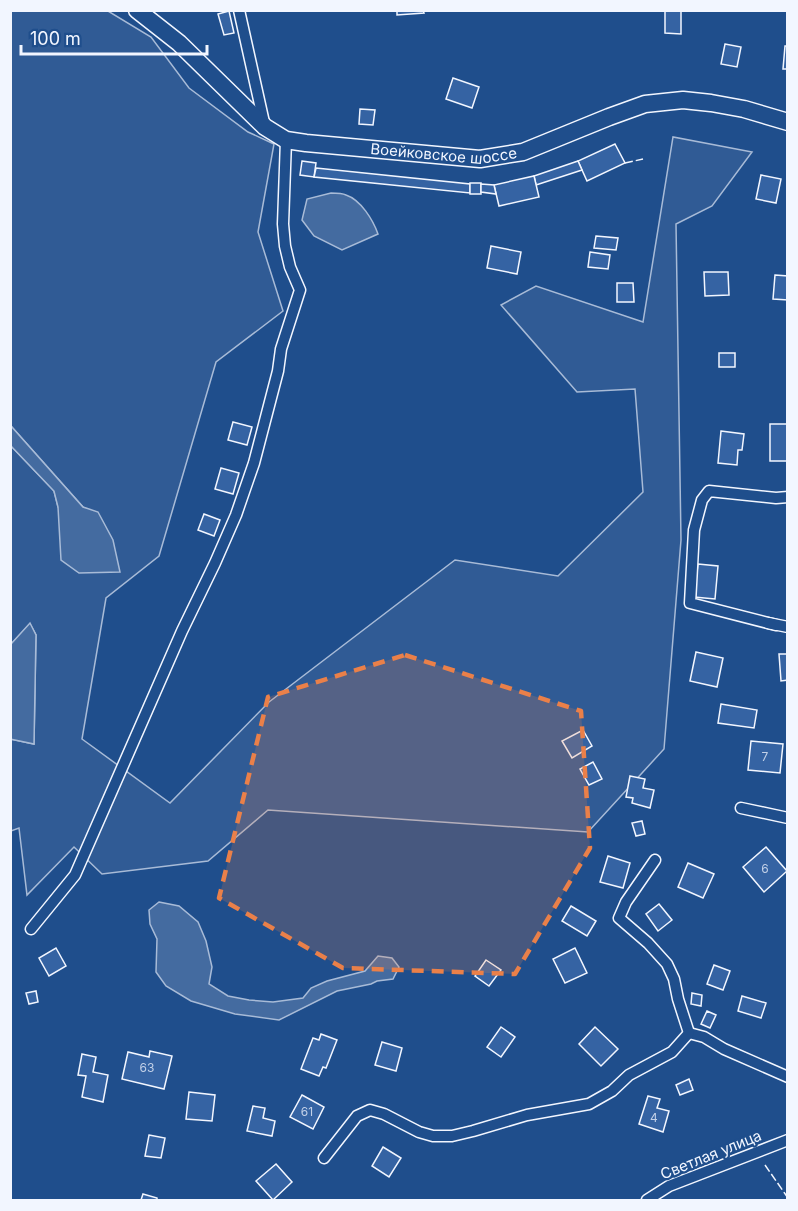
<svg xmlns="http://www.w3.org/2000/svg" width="798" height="1211" font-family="Inter,sans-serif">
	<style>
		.built { fill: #305b95; stroke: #a8bbd7; stroke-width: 1.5 }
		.water { fill: #446ba0; stroke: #a8bbd7; stroke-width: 1.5 }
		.building { fill: #3563a3; stroke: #f2f6ff; stroke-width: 1.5 }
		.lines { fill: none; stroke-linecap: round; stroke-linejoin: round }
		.street-casing { stroke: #f2f6ff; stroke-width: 13 }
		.secondary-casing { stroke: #f2f6ff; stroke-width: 19 }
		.street { stroke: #1f4e8c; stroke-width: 10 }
		.secondary { stroke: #1f4e8c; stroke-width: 16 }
		.fence { stroke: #f2f6ff; stroke-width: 1.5; stroke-dasharray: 8 3; stroke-linecap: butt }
		.marked { fill: #ea8049; fill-opacity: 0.2; stroke: #ea8049; stroke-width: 4.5; stroke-dasharray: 12 8; stroke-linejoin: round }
		.labels { text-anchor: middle; stroke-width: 4.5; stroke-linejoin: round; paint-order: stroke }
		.number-label { font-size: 12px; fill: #c3d1e8 }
		.street-label { font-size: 15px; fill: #f2f6ff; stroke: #1f4e8c }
	</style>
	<rect width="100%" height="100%" fill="#1f4e8c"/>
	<path class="built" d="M11 11H108L151 37 189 88 248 132 274 144 258 232 283 311 216 362 159 556 106 598 82 739 170 803 269 702 455 560 558 576 643 492 635 389 577 392 501 305 536 286 643 322 673 137 752 152 712 206 676 224 681 540 664 749 588 832 268 810 208 861 102 874 74 847 27 895 19 828 11 831 10 739 34 744 36 635 30 624 11 644V446L54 491 58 507H83L11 426Z"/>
	<g class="water">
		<path d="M331 193C336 193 342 193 346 195 361 200 373 220 378 234L342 250 314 236 302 220 307 199Z"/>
		<path d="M11 426 83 507 98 512 113 540 120 572 79 573 61 560 58 507 54 491 11 446Z"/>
		<path d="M30 623 36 635 34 744 10 739 11 644Z"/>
		<path d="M159 902 179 906 198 922 206 941 212 967 209 984 228 996 249 1000 273 1002 303 998 311 988 327 981 365 971 378 956 392 958 399 967 393 979 377 981 371 984 337 991 279 1020 235 1014 191 1001 166 986 156 972 157 939 150 924 149 910Z"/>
	</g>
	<g class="building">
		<path d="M397 10H423L424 13 397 15Z"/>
		<path d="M665 10H681V34L665 33Z"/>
		<path d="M229 11 234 33 224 35 218 14Z"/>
		<path d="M725 44 741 47 737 67 721 64Z"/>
		<path d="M785 46H788V69H783Z"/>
		<path d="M453 78 479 87 472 108 446 99Z"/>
		<path d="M360 109 375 110 373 125 359 124Z"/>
		<path d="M615 144 625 163 587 181 578 161Z"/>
		<path d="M302 161 316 163 314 177 300 175Z"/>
		<path d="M578 161 582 170 536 185 534 176Z"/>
		<path d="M316 168 470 184V193L314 177Z"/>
		<path d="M761 175 781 179 776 203 756 199Z"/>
		<path d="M534 176 539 197 499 206 494 185Z"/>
		<rect x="470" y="183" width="11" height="11"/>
		<path d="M481 184 494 185 496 194 481 192Z"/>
		<path d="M596 236 618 238 616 250 594 248Z"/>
		<path d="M491 246 521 252 517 274 487 268Z"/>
		<path d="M590 252 610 255 608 269 588 267Z"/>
		<path d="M704 272H728L729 295 705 296Z"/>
		<path d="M775 275 788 276V300L773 299Z"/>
		<path d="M617 283H633L634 302H617Z"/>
		<rect x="719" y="353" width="16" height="14"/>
		<path d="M233 422 252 427 247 445 228 440Z"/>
		<rect x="770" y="424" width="18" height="37"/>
		<path d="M721 431 744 434 742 450H738L737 465 718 463Z"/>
		<path d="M221 468 239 473 233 494 215 489Z"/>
		<path d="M204 514 220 520 214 536 198 530Z"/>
		<path d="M698 564 718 566 715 599 694 597Z"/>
		<path d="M696 652 723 658 717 687 690 681Z"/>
		<path d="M779 654H788V680L781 681Z"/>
		<path d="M721 704 757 710 754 728 718 723Z"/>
		<path d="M583 730 592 746 572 758 562 741Z"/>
		<path d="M751 741 783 744 780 773 748 770Z"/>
		<path d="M593 762 602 779 589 785 580 769Z"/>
		<path d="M630 776 645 779 643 788 654 790 650 808 632 803 633 798 626 797Z"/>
		<path d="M642 821 645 834 636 836 632 823Z"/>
		<path d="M766 847 787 871 764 892 743 867Z"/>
		<path d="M608 856 630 863 623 888 600 882Z"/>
		<path d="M688 863 714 874 703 898 678 887Z"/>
		<path d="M659 904 672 920 658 931 646 914Z"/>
		<path d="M571 906 596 921 587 936 562 921Z"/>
		<path d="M56 948 66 966 49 976 39 958Z"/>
		<path d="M575 948 587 973 565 983 553 959Z"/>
		<path d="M486 960 501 970 489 986 475 976Z"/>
		<path d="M714 965 730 971 723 990 707 984Z"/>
		<path d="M36 991 38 1002 29 1004 26 993Z"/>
		<path d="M692 993 702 995 701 1006 691 1004Z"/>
		<path d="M742 996 766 1003 761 1018 738 1011Z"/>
		<path d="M707 1011 716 1015 710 1028 701 1024Z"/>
		<path d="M501 1027 515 1037 501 1057 487 1047Z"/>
		<path d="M595 1027 618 1049 601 1066 579 1044Z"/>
		<path d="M321 1034 337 1040 326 1068 323 1067 319 1076 301 1069 313 1038 319 1040Z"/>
		<path d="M382 1042 402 1048 396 1071 375 1065Z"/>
		<path d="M150 1051 172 1056 164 1089 122 1079 128 1052 149 1057Z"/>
		<path d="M82 1054 96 1057 93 1072 108 1075 103 1102 82 1097 86 1076 78 1075Z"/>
		<path d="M689 1079 693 1090 680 1095 676 1085Z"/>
		<path d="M189 1092 215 1095 212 1121 186 1119Z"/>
		<path d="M302 1095 324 1107 313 1129 290 1117Z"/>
		<path d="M648 1096 660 1099 657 1108 669 1111 663 1132 639 1124Z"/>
		<path d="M253 1106 265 1108 263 1118 275 1121 272 1136 247 1131Z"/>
		<path d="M149 1135 165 1138 161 1158 145 1156Z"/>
		<path d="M383 1147 401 1158 389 1177 372 1166Z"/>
		<path d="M276 1164 292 1182 273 1200 256 1181Z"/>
		<path d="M143 1194 157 1198V1200H141Z"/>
	</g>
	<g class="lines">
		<defs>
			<g id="street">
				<path d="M239 10 265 127"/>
				<path d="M768 623 788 627"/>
				<path d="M776 625 690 603 694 530 702 500 709 491 776 498 788 497"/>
				<path d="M741 808 788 818"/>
				<path d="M655 860 626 902 619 918 648 943 667 964 674 979 678 999 689 1033"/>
				<path d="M31 929 75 875 182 631 215 563 236 515 254 463 278 371 281 349 300 290 290 267 285 246 283 224 286 140"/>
				<path d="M689 1033 704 1037 724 1049 788 1077"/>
				<path d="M324 1158 357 1116 370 1110 384 1114 419 1132 433 1136H452L473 1131 527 1115 589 1104 612 1091 629 1075 672 1052 689 1033"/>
				<path d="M647 1200 669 1186 788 1140"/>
			</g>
			<g id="secondary">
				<path id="s1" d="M137 10 179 43 265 127 286 140 306 143 480 159 523 152 609 117 645 104 683 100 711 103 744 109 788 122"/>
			</g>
		</defs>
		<use href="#street" class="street-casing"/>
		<use href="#secondary" class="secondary-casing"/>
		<use href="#street" class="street"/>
		<use href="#secondary" class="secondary"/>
		<g class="fence">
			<path d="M625 163 643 159"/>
			<path d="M765 1165 788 1198"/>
		</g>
	</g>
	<path class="marked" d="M405 655 581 711 590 848 515 974 343 968 219 898 268 697Z"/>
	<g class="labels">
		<g class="number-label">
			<text x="765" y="761">7</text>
			<text x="765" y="873">6</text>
			<text x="147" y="1072">63</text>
			<text x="307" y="1116">61</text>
			<text x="654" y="1122">4</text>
		</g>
		<g class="street-label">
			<text dy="5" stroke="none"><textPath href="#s1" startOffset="357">Воейковское шоссе</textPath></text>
			<text transform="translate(711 1155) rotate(-22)" y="5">Светлая улица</text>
		</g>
	</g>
	<rect width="798" height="1211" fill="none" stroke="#f2f6ff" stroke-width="24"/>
	<path d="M21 45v9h186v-9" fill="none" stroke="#f2f6ff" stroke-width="3"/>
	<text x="30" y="45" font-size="18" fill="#f2f6ff" stroke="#1f4e8c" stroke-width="4.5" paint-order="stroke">100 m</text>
</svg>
